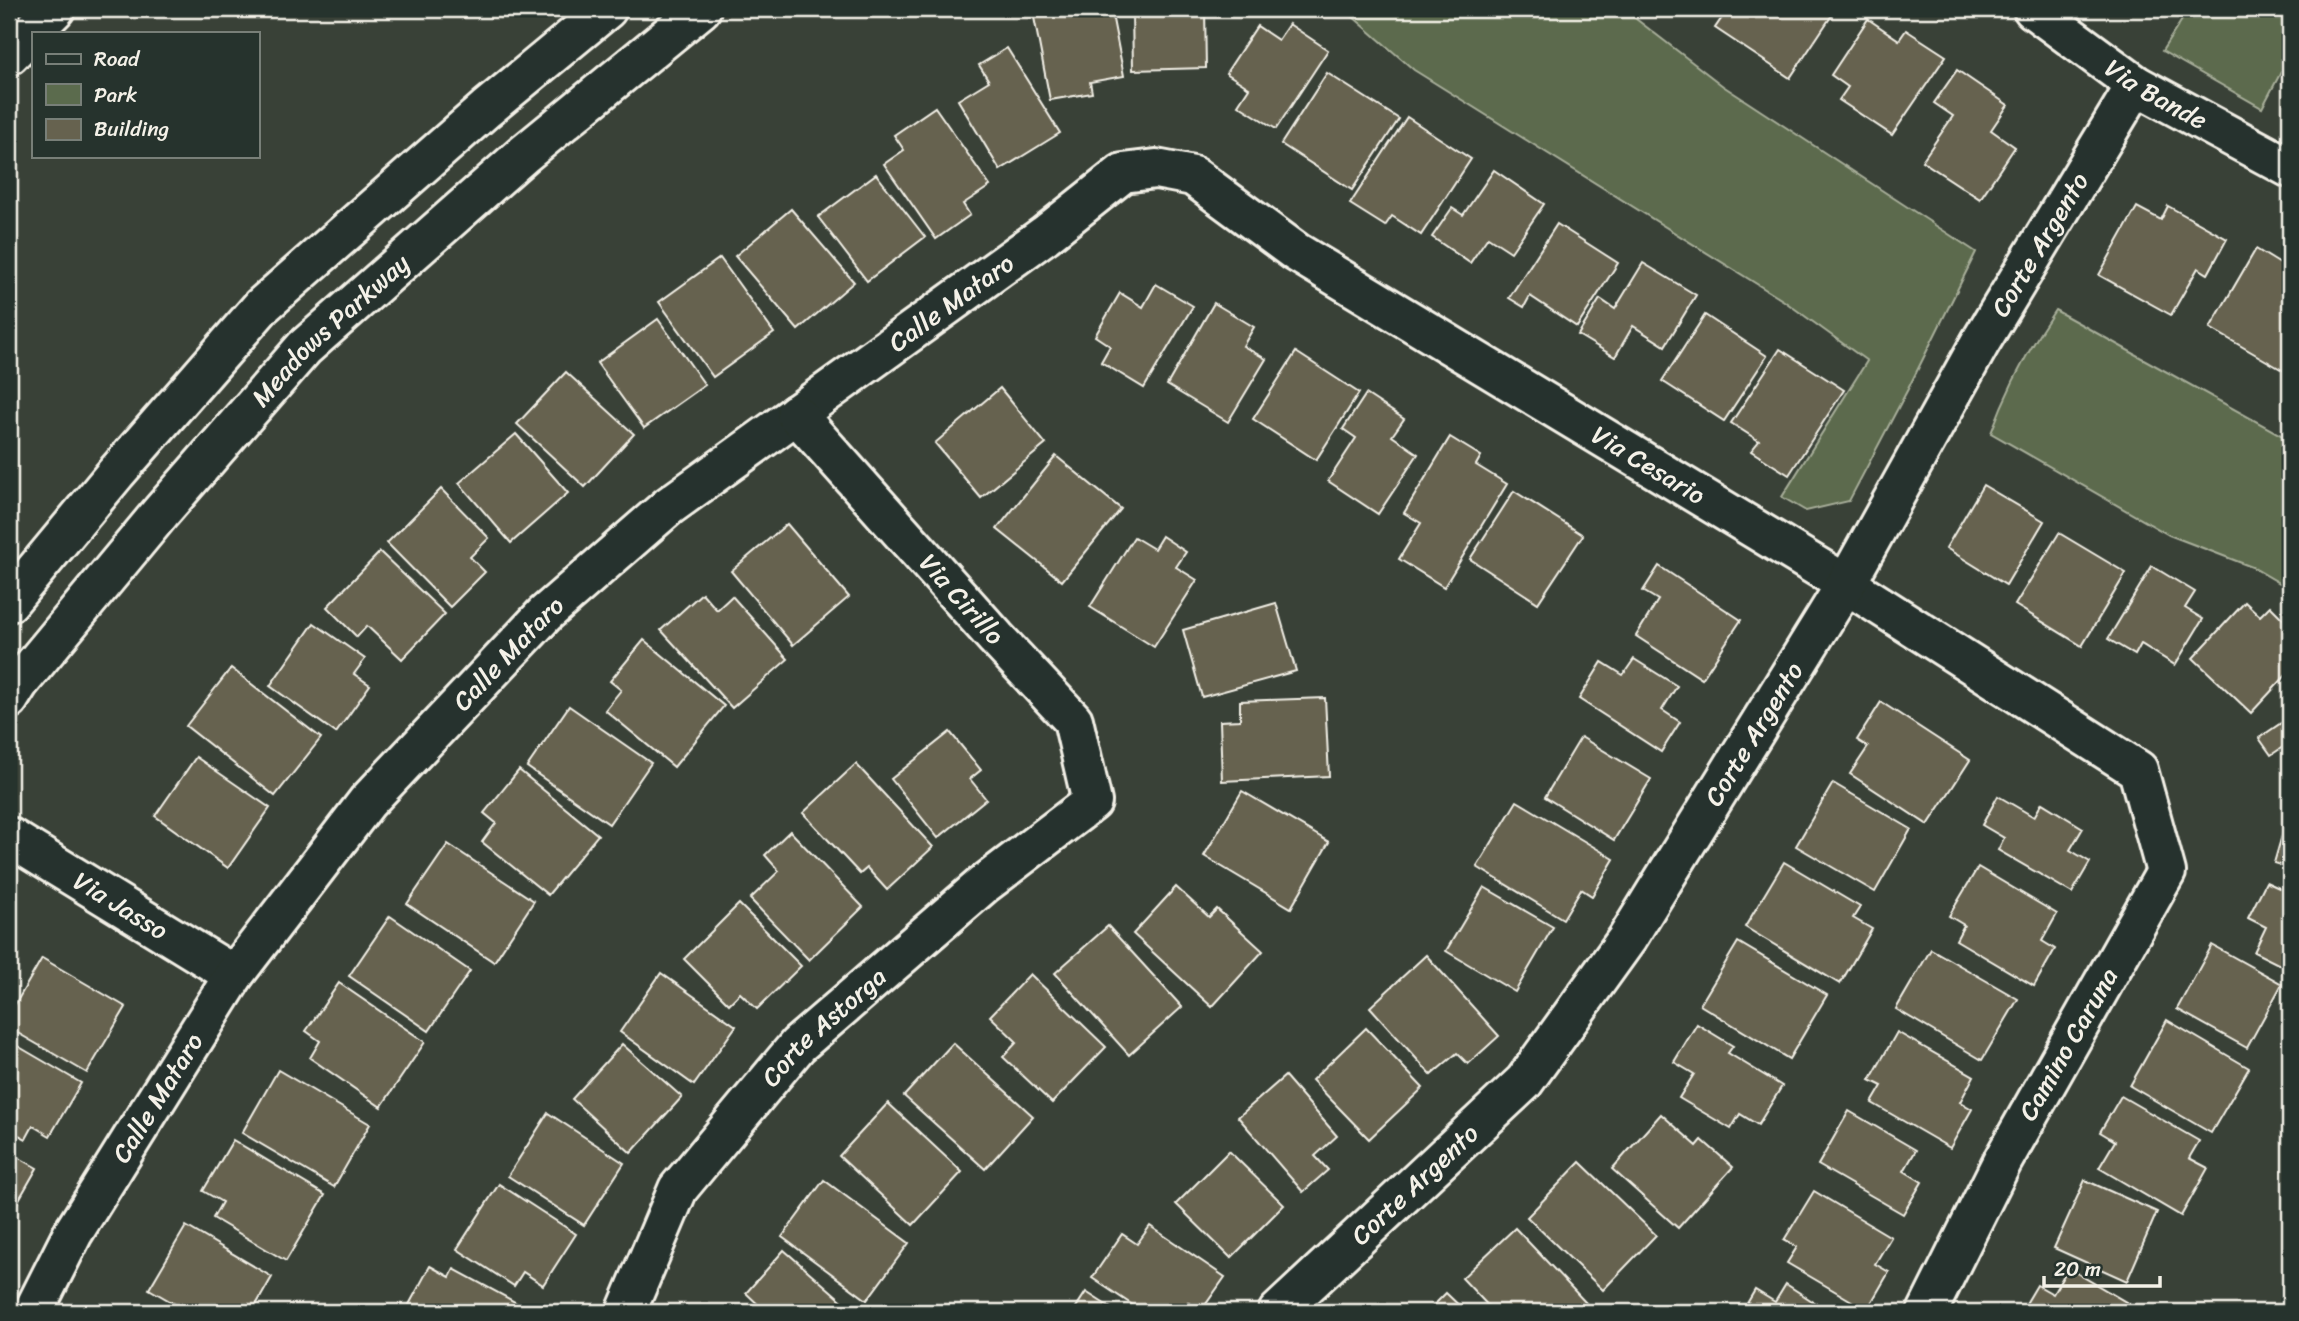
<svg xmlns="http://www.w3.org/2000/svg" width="2299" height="1321" font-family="Sriracha,sans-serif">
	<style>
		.green { fill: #5b6b4d; stroke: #a8ae9a; stroke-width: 2 }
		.building { fill: #66624f; stroke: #f4f1e8; stroke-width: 2 }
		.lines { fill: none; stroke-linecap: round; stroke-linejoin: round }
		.street-casing { stroke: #f4f1e8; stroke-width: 44 }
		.secondary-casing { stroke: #f4f1e8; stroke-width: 44 }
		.street { stroke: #26332d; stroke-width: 38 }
		.secondary { stroke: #26332d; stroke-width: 38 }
		.labels { text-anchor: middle; stroke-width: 5; stroke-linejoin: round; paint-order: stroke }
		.street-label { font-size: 26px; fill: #f4f1e8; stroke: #26332d }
	</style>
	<rect width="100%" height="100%" fill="#394137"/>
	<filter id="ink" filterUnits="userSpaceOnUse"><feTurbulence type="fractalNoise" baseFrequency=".0143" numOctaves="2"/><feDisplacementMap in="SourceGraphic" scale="14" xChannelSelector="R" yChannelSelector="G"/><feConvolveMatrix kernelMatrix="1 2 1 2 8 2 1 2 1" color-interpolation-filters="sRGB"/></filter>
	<g filter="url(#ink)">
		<g class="green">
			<path d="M1344 9H1623L1723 86 1976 252 1908 389 1849 501 1806 511 1782 497 1867 361 1784 301 1414 70Z"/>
			<path d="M2189 9H2290V55L2262 108 2162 51Z"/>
			<path d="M2055 310 2290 440V589L2252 567 2169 535 1991 433C2007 389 2029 348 2055 310Z"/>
		</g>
		<g class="building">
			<path d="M1048 9H1111L1124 76 1090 82 1092 93 1050 100 1033 12Z"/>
			<path d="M1132 9H1205L1206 68 1133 70Z"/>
			<path d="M1728 9H1836L1790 78 1715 28Z"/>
			<path d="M1868 19 1899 40 1906 30 1946 56 1892 135 1839 100 1848 87 1831 75Z"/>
			<path d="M1289 24 1328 50 1276 129 1238 105 1249 88 1226 73 1257 26 1278 40Z"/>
			<path d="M1007 48 1060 133 1000 170 958 100 989 81 979 65Z"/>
			<path d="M1957 70 2008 105 1991 130 2015 147 1980 199 1922 161 1953 116 1934 103Z"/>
			<path d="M1327 73 1399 119 1352 190 1281 144Z"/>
			<path d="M935 107 990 186 963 204 970 215 936 239 884 164 904 150 894 135Z"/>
			<path d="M1407 117 1471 159 1421 235 1392 216 1385 226 1350 204Z"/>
			<path d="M1494 170 1544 204 1511 252 1488 237 1470 263 1432 237 1452 208 1463 215Z"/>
			<path d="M876 174 925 237 867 281 818 217Z"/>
			<path d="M2168 206 2227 239 2208 274 2198 268 2171 315 2099 275 2137 207 2161 220Z"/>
			<path d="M791 209 854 282 798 330 735 256Z"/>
			<path d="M1557 224 1618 263 1577 327 1530 296 1524 307 1509 298Z"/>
			<path d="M2256 249 2290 270V361L2284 371 2210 328Z"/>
			<path d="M720 258 774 333 713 377 659 302Z"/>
			<path d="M1643 263 1696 295 1665 346 1633 326 1615 357 1578 335 1600 299 1615 309Z"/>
			<path d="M1156 284 1193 306 1144 388 1101 362 1110 346 1095 336 1120 293 1143 307Z"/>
			<path d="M1214 303 1254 327 1243 346 1266 359 1228 422 1167 385Z"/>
			<path d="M1705 315 1767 356 1724 421 1662 381Z"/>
			<path d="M658 319 705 385 644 428 597 363Z"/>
			<path d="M1780 349 1844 390 1789 475 1751 451 1759 441 1731 423Z"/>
			<path d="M1296 352 1359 393 1316 460 1253 419Z"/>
			<path d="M566 372 634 434 585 487 517 424Z"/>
			<path d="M1000 388 1046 444 981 498 935 443Z"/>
			<path d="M1366 394 1404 419 1392 436 1418 454 1378 514 1328 481 1356 438 1343 429Z"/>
			<path d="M516 434 568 493 511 543 459 483Z"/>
			<path d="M1450 437 1481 456 1476 465 1507 484 1444 587 1399 559 1421 523 1404 513Z"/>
			<path d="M1056 456 1121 509 1062 581 997 529Z"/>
			<path d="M1983 485 2044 521 2006 585 1946 548Z"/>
			<path d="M441 489 489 538 470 557 485 572 450 607 387 543Z"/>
			<path d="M1514 491 1583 535 1538 603 1470 559Z"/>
			<path d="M787 524 849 597 793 645 731 571Z"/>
			<path d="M2059 533 2126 573 2082 646 2015 605Z"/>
			<path d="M1162 536 1186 552 1176 567 1197 580 1154 647 1090 607 1134 537 1154 549Z"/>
			<path d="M380 552 445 614 402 659 367 626 357 637 327 607Z"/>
			<path d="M1659 566 1741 620 1702 679 1636 636 1658 600 1643 591Z"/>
			<path d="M2152 566 2195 592 2185 608 2203 619 2175 665 2141 644 2135 655 2108 639Z"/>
			<path d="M702 593 717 610 732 596 788 659 732 708 661 630Z"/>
			<path d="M2245 602 2260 616 2270 606 2290 626V649L2288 652 2290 654V671L2251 713 2193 658Z"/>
			<path d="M1276 603 1296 671 1202 697 1183 630Z"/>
			<path d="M314 623 365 659 354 674 370 685 336 733 270 686Z"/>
			<path d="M644 640 724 706 674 767 605 710 621 690 610 681Z"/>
			<path d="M1634 659 1677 686 1662 710 1680 722 1661 752 1579 699 1602 662 1623 675Z"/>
			<path d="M231 668 321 738 275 796 186 726Z"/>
			<path d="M1325 698 1329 776 1222 781 1220 721 1240 720V701Z"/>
			<path d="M1881 702 1970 760 1928 825 1850 774 1868 747 1857 740Z"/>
			<path d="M569 706 651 763 609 824 527 767Z"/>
			<path d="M2290 717V745L2289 743 2271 755 2259 738Z"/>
			<path d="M950 732 981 770 970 779 986 799 938 838 891 779Z"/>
			<path d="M1581 737 1651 779 1614 840 1545 797Z"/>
			<path d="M196 757 270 808 228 868 155 816Z"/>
			<path d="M856 764 933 847 887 890 867 868 860 874 803 813Z"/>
			<path d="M519 770 598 835 548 895 482 842 496 823 484 813Z"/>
			<path d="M1833 783 1911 829 1875 892 1796 846Z"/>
			<path d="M1242 791 1329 842 1291 908 1204 856Z"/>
			<path d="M1998 796 2034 817 2042 803 2083 828 2070 850 2090 862 2072 893 1998 850 2004 838 1982 825Z"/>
			<path d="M1517 801 1614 859 1592 896 1581 889 1563 919 1477 867Z"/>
			<path d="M2290 808V868L2274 863Z"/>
			<path d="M790 831 863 907 809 960 750 899 779 871 765 855Z"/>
			<path d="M448 844 534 901 494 962 407 904Z"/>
			<path d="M1784 862 1860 907 1853 918 1872 929 1840 984 1745 927Z"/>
			<path d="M1978 867 2057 914 2042 941 2055 949 2034 986 1956 940 1964 925 1949 916Z"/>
			<path d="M2266 882 2290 893V970L2254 952 2266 927 2248 918Z"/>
			<path d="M1176 887 1209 917 1217 909 1263 951 1212 1007 1133 934Z"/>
			<path d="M1484 887 1553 927 1515 992 1446 951Z"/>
			<path d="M739 904 801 966 757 1009 740 993 729 1004 684 959Z"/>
			<path d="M390 916 470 971 429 1031 349 976Z"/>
			<path d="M1108 926 1182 1007 1129 1055 1055 973Z"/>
			<path d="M1738 942 1827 995 1789 1059 1700 1005Z"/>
			<path d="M2212 945 2282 984 2247 1048 2177 1009Z"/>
			<path d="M1931 949 2018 999 1982 1060 1896 1009Z"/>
			<path d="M1426 955 1499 1036 1468 1064 1457 1053 1431 1075 1370 1007Z"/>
			<path d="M42 958 126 1007 87 1073 9 1028V1015Z"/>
			<path d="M661 973 736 1026 694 1085 620 1032Z"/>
			<path d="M1030 974 1106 1047 1052 1103 1003 1057 1017 1042 990 1016Z"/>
			<path d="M339 983 425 1042 381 1107 310 1058 320 1041 306 1031Z"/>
			<path d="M2167 1020 2249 1068 2211 1133 2130 1086Z"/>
			<path d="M1697 1024 1733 1046 1728 1053 1782 1086 1758 1125 1740 1114 1731 1129 1679 1098 1694 1074 1674 1062Z"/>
			<path d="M1366 1028 1423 1088 1369 1139 1312 1080Z"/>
			<path d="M1897 1032 1974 1076 1960 1102 1972 1109 1950 1148 1872 1103 1882 1086 1870 1080Z"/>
			<path d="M9 1041 81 1083 50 1136 33 1126 26 1139 9 1130Z"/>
			<path d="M953 1043 1033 1116 985 1169 904 1096Z"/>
			<path d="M622 1044 682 1097 631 1153 572 1099Z"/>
			<path d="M278 1070 370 1124 334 1187 242 1133Z"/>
			<path d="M1285 1076 1337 1136 1315 1156 1328 1170 1303 1192 1238 1117Z"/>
			<path d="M2121 1096 2199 1141 2189 1158 2208 1168 2181 1216 2099 1168 2115 1141 2100 1132Z"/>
			<path d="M888 1103 962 1172 913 1225 839 1156Z"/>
			<path d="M1849 1111 1916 1150 1904 1171 1922 1182 1903 1214 1818 1165Z"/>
			<path d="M548 1113 624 1163 584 1225 508 1176Z"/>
			<path d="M1661 1114 1697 1146 1702 1140 1733 1167 1678 1228 1612 1169Z"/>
			<path d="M233 1140 325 1195 286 1261 213 1218 222 1202 203 1191Z"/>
			<path d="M1229 1151 1284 1205 1231 1258 1176 1204Z"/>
			<path d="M9 1152 37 1168 9 1217Z"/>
			<path d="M1580 1162 1656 1235 1603 1290 1527 1217Z"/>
			<path d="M824 1180 909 1243 867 1300 782 1237Z"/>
			<path d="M2085 1180 2157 1212 2127 1281 2054 1248Z"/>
			<path d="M499 1184 576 1234 543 1285 523 1272 514 1286 457 1249Z"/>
			<path d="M1814 1191 1891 1237 1875 1264 1889 1272 1867 1310 1787 1263 1797 1247 1784 1240Z"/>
			<path d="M186 1226 272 1277 252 1312H189L149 1289Z"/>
			<path d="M1150 1226 1225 1277 1201 1311 1188 1302 1181 1312H1143L1092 1278 1122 1234 1137 1244Z"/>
			<path d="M1515 1228 1587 1304 1579 1312H1494L1462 1278Z"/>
			<path d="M784 1250 855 1312H762L764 1310 746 1293Z"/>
			<path d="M430 1266 450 1277 454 1269 526 1308 523 1312H405Z"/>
			<path d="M2068 1268 2136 1308 2134 1312H2021L2037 1285 2053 1294Z"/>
			<path d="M1786 1284 1829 1312H1742L1755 1290 1775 1302Z"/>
			<path d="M1086 1292 1117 1312H1073Z"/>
			<path d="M1446 1293 1466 1312H1427Z"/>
		</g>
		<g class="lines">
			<defs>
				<g id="street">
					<path id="s1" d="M2033 9 2136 85 2290 168"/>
					<path d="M9 55 55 9"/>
					<path id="s2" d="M9 837 234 975"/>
					<path id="s3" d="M33 1312 73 1233 234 975 367 802 545 614 669 506 1045 235 1123 173 1156 169 1193 176 1296 252 1846 584 2138 770 2166 872 2002 1162 1927 1312"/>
					<path id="s4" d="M626 1312 678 1189 798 1045 983 885 1092 802 1073 720 996 638 796 414"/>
					<path id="s5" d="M1278 1312 1524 1082 1627 939 1846 584 1980 343 2136 85"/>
				</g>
				<g id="secondary">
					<path d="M9 602 116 473 262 306 486 109 607 9"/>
					<path id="s6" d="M9 699 19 683 161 512 304 348 524 154 701 9"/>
				</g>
			</defs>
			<use href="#street" class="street-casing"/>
			<use href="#secondary" class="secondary-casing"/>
			<use href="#street" class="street"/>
			<use href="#secondary" class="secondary"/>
		</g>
	</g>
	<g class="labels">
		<g class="street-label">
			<text dy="9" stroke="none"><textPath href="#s1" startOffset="150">Via Bande</textPath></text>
			<text dy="9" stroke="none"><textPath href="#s5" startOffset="1321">Corte Argento</textPath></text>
			<text dy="9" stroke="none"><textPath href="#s3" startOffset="1382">Calle Mataro</textPath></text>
			<text dy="9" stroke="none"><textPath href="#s6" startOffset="490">Meadows Parkway</textPath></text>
			<text dy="9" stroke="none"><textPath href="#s3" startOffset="2208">Via Cesario</textPath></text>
			<text transform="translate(962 599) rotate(48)" y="9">Via Cirillo</text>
			<text dy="9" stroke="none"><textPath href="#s3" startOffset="816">Calle Mataro</textPath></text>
			<text dy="9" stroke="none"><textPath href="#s5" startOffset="754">Corte Argento</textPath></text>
			<text dy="9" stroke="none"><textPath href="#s2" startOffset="131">Via Jasso</textPath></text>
			<text dy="9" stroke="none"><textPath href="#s4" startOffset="352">Corte Astorga</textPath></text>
			<text transform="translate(2068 1044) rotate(-60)" y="9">Camino Caruna</text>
			<text dy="9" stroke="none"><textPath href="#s3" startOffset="248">Calle Mataro</textPath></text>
			<text dy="9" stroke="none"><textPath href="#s5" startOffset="187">Corte Argento</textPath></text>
		</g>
	</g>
	<rect width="2299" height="1321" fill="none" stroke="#26332d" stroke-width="35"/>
	<rect x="18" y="18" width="2264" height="1286" fill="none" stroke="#f4f1e8" stroke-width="2.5" filter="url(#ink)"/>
	<rect x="32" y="32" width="228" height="126" fill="#26332d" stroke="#787f78" stroke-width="2"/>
	<rect x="46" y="54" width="35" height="10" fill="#26332d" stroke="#787f78" stroke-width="2"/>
	<text x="94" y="66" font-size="21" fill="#f4f1e8">Road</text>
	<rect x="46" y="84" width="35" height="21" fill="#5b6b4d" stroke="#787f78" stroke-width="2"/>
	<text x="94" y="102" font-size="21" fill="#f4f1e8">Park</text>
	<rect x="46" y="119" width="35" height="21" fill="#66624f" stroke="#787f78" stroke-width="2"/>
	<text x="94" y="136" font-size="21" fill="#f4f1e8">Building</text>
	<path d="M2044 1276v10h116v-10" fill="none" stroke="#f4f1e8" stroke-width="3.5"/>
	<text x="2054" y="1276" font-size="21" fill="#f4f1e8" stroke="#26332d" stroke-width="5" paint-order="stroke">20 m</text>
</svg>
